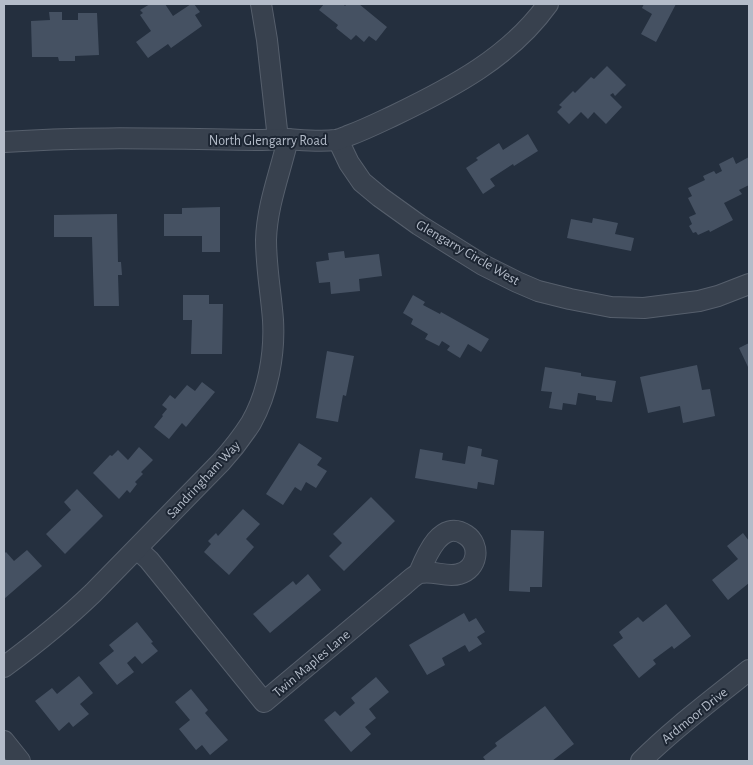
<svg xmlns="http://www.w3.org/2000/svg" width="753" height="765" font-family="'Alegreya Sans',sans-serif">
	<style>
		.building { fill: #455162 }
		.lines { fill: none; stroke-linecap: round; stroke-linejoin: round }
		.minor-casing { stroke: #565f6c; stroke-width: 22 }
		.minor { stroke: #38414e; stroke-width: 20 }
		.labels { text-anchor: middle; stroke-width: 4; stroke-linejoin: round; paint-order: stroke }
		.street-label { font-size: 14px; fill: #b4bcc9; stroke: #1d2633 }
	</style>
	<rect width="100%" height="100%" fill="#242f3e"/>
	<g class="building">
		<path d="M150 4H165L173 16 191 4H194L200 12 195 15 202 26 171 48 168 44 148 58 136 42 151 31 140 15 143 13 140 10Z"/>
		<path d="M324 4H343L345 6 347 4H359L387 27 376 41 369 36 364 42 356 35 351 40 336 28 338 25 319 10Z"/>
		<path d="M644 4H676L656 42 641 34 652 14 642 8Z"/>
		<path d="M49 12H62V20H78V13H97L99 55 75 56V61H59L58 57H32L31 21 50 20Z"/>
		<path d="M607 66 626 85 615 96 613 93 610 95 622 107 606 124 594 112 588 119 581 112 569 124 557 112 562 107 559 105 573 91 575 93 591 77 594 79Z"/>
		<path d="M528 134 538 151 514 166 513 164 490 179 495 186 483 194 466 168 478 160 476 158 499 143 503 150Z"/>
		<path d="M733 157 736 164 749 157V185L739 190 742 194 724 203 733 220 710 232 709 230 698 235 696 232 693 233 689 226 692 224 689 217 696 214 688 198 692 196 688 188 705 180 703 176 714 171 716 174 722 171 719 164Z"/>
		<path d="M220 207V252H202V236H164V214H182V208Z"/>
		<path d="M117 214 118 262H121L122 275H118L119 306H94L92 237H54V215Z"/>
		<path d="M593 218 618 223 615 234 634 238 631 251 567 238 571 219 592 223Z"/>
		<path d="M344 251 345 258 379 254 382 276 359 279 360 291 331 294 330 282 319 283 316 262 329 260 328 253Z"/>
		<path d="M183 295H209V304H223L222 354H191L192 320H183Z"/>
		<path d="M413 295 425 302 423 305 440 314 441 312 489 339 481 352 468 344 460 358 447 350 450 346 442 341 439 346 425 339 428 334 411 324 413 319 403 313Z"/>
		<path d="M749 343V369L739 348Z"/>
		<path d="M327 351 354 356 346 396 343 395 338 422 316 418Z"/>
		<path d="M697 365 702 390 710 389 715 416 683 423 680 406 648 413 640 377Z"/>
		<path d="M545 367 581 373V376L616 381 612 402 596 400V396L578 393 576 405 563 403 562 410 549 408 552 392 541 391Z"/>
		<path d="M202 382 215 392 186 427 182 423 169 439 154 427 163 416 162 415 167 409 162 405 170 395 175 399 187 385 195 391Z"/>
		<path d="M299 443 322 458 317 465 327 471 316 488 306 482 301 491 295 487 283 505 266 494Z"/>
		<path d="M468 446 482 449 481 456 498 460 494 485 478 482 477 489 415 478 420 449 443 453 442 460 465 464Z"/>
		<path d="M139 447 153 460 141 472 143 474 135 482 137 484 130 493 127 490 119 499 93 473 110 455 112 456 118 450 128 460Z"/>
		<path d="M77 489 103 516 65 554 46 534 71 510 64 502Z"/>
		<path d="M371 497 395 521 344 571 329 556 342 543 333 534Z"/>
		<path d="M243 509 260 524 246 539 254 547 229 575 204 552 211 544 208 541 216 533 218 536Z"/>
		<path d="M511 530 544 531 542 587H530V592L509 591Z"/>
		<path d="M743 533 749 541V583L728 600 712 580 738 559 727 546Z"/>
		<path d="M27 550 42 566 4 599V554L6 552 14 561Z"/>
		<path d="M308 574 321 590 270 633 253 614 293 581 296 585Z"/>
		<path d="M666 604 691 636 674 649 672 646 653 660 656 664 639 678 613 645 623 638 619 632 638 617 643 622Z"/>
		<path d="M464 613 469 622 476 618 485 632 477 637 482 644 469 652 465 645 442 658 445 665 427 675 409 645Z"/>
		<path d="M137 622 153 642 151 643 158 651 142 664 135 656 127 663 134 672 117 685 99 663 114 651 109 645Z"/>
		<path d="M79 676 93 693 80 704 89 714 73 727 69 722 59 731 35 701 52 688 57 694Z"/>
		<path d="M376 677 389 692 369 709 376 718 365 727 371 734 351 752 324 720 335 711 340 716 355 703 351 698Z"/>
		<path d="M191 689 208 710 205 713 228 740 210 755 202 745 196 750 179 729 190 720 175 702Z"/>
		<path d="M545 706 574 744 552 761H486L483 757 497 746 495 743Z"/>
	</g>
	<g class="lines">
		<defs>
			<g id="minor">
				<path d="M261 4 267 40 278 139"/>
				<path d="M338 140 349 163 362 182 380 197 419 225 483 265 517 282 538 291 570 299 611 307 644 308 699 301 718 296 749 284"/>
				<path d="M4 142C89 136 174 139 260 140 268 140 277 139 286 139 303 140 319 142 336 140 341 139 345 137 350 135 366 129 380 122 395 115 453 87 510 57 548 4"/>
				<path d="M137 549 149 560 264 702 405 584C409 581 415 574 421 573 433 570 447 578 459 574 478 569 481 545 466 535 441 518 426 556 419 573"/>
				<path d="M4 667C35 644 65 620 93 593L221 462C232 450 242 437 251 423 268 393 275 354 273 320 271 293 266 267 266 240 267 205 280 173 288 139"/>
				<path d="M4 741 20 761"/>
				<path d="M641 761C674 728 712 700 749 670"/>
			</g>
		</defs>
		<use href="#minor" class="minor-casing"/>
		<use href="#minor" class="minor"/>
	</g>
	<g class="labels">
		<g class="street-label">
			<text x="268" y="145">North Glengarry Road</text>
			<text transform="translate(468 252) rotate(30)" y="5">Glengarry Circle West</text>
			<text transform="translate(203 479) rotate(-47)" y="5">Sandringham Way</text>
			<text transform="translate(311 663) rotate(-40)" y="5">Twin Maples Lane</text>
			<text transform="translate(694 715) rotate(-39)" y="5">Ardmoor Drive</text>
		</g>
	</g>
	<rect width="753" height="765" fill="none" stroke="#b4bcc9" stroke-width="10"/>
</svg>
